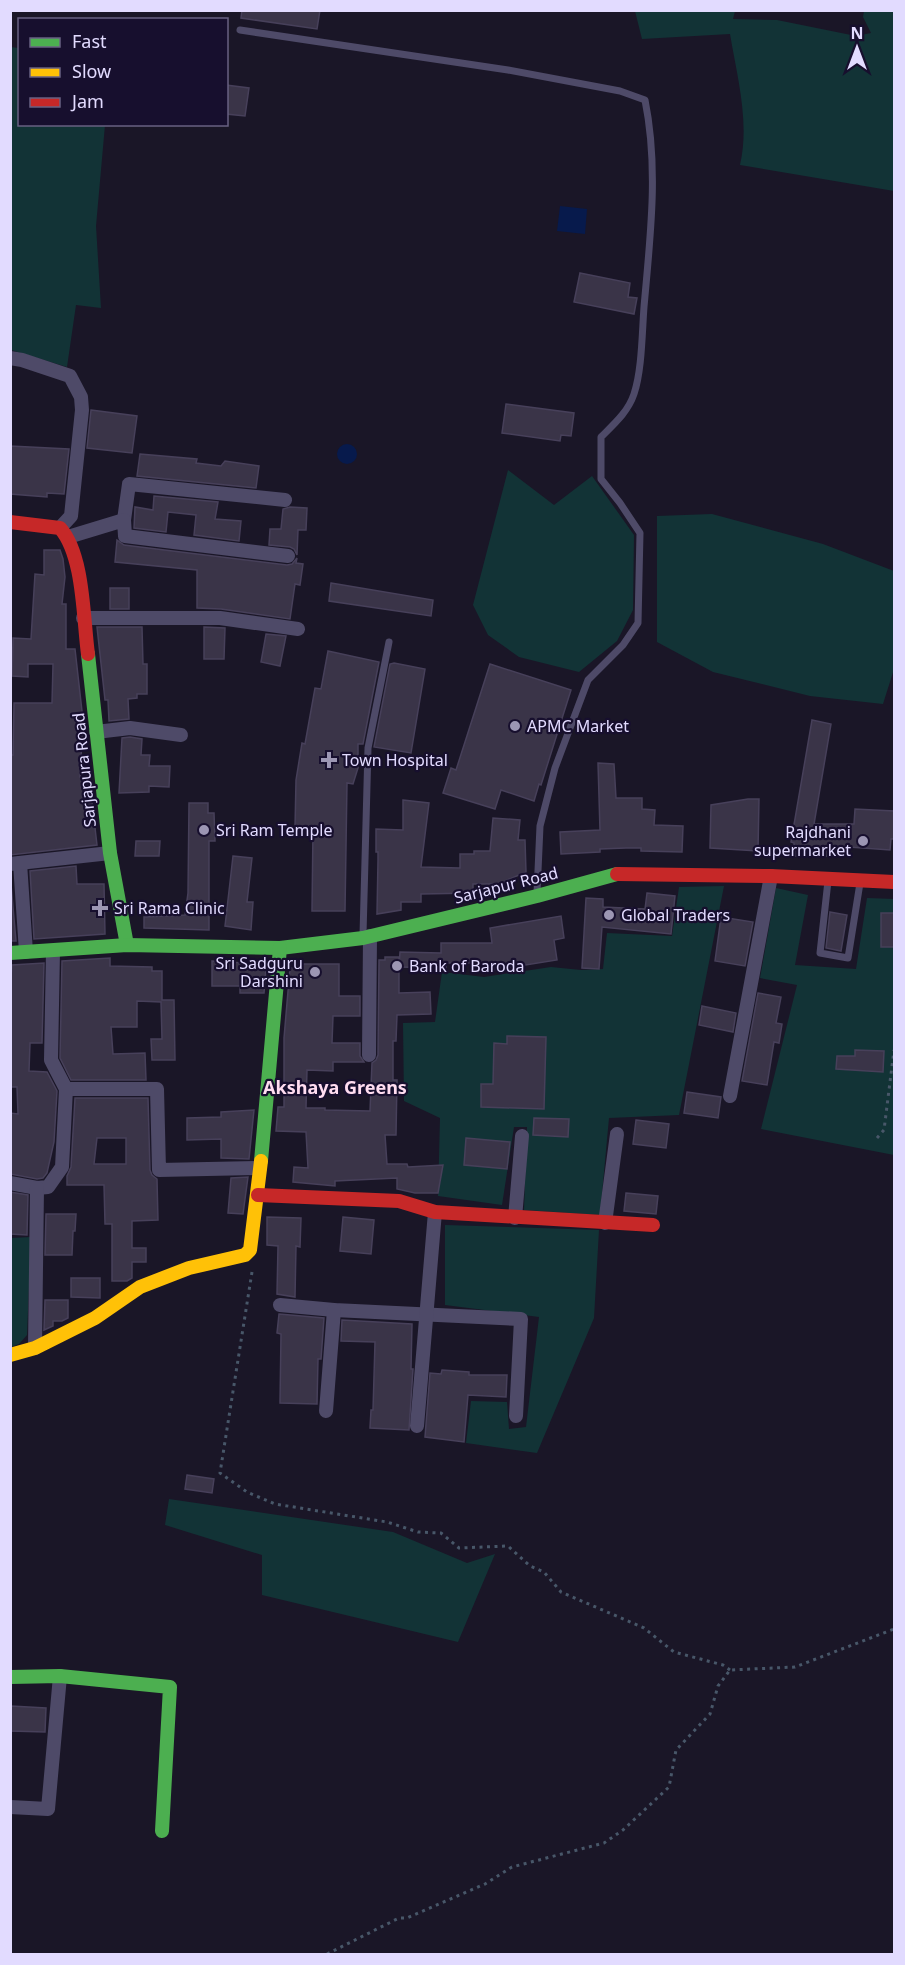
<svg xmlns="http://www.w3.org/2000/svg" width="905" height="1965" font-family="'Noto Sans',sans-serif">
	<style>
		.green { fill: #123336 }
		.water { fill: #071a4c }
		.building { fill: #3a3448; stroke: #47405a; stroke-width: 1.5; fill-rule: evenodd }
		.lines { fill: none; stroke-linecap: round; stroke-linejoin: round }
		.path { stroke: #485769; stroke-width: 3; stroke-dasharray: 3 4.5; stroke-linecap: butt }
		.lane { stroke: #4e4a68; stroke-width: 7 }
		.street { stroke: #4e4a68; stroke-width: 14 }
		.fast { stroke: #4caf50; stroke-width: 14 }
		.slow { stroke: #ffc107; stroke-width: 14 }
		.jam { stroke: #c62828; stroke-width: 14 }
		.poi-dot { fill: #9c96b3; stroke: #170f2e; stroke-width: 2 }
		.labels { text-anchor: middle; stroke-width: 4.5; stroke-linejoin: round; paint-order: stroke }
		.poi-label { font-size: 16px; fill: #e2dbff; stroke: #170f2e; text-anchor: start }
		.street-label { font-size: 16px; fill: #e2dbff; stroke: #170f2e }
		.neighbourhood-label { font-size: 18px; font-weight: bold; fill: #ffddf0; stroke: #170f2e }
	</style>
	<rect width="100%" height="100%" fill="#1a1627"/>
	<g class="green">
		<path d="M635 11H735L733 19 777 20 856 36 871 33 863 17 864 11H894V191L740 165C750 122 737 76 730 34L642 39Z"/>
		<path d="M10 47 19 48 20 124 105 125 96 226 101 308 76 305 67 367 11 350Z"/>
		<path d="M508 470 554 505 592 476 634 535 633 610 617 641 579 672 519 657 488 635 473 605Z"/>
		<path d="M712 514 823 544 894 571V669L883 704 810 696 713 672 657 642V516Z"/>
		<path d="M724 886 679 1115 609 1118 600 1215 524 1210 527 1127H514L502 1205 438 1196 440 1118 404 1101 403 1023 435 1022 442 972 484 977 551 967 581 970 603 969 607 933 672 936 679 887Z"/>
		<path d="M776 888 808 895 795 965 856 969 867 898 894 899V1155L761 1129 797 985 760 978Z"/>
		<path d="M445 1225 599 1230 594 1318 537 1453 466 1443 471 1401 507 1402 509 1429 526 1427 539 1317 445 1305Z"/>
		<path d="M31 1237 27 1335 19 1344 11 1347V1238Z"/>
		<path d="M169 1499 393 1532 467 1563 495 1554 458 1642 262 1595V1555L165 1525Z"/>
	</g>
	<g class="water">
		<path d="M560 206 587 209 585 234 557 231Z"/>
		<circle cx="347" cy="454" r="10"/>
	</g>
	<g class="building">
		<path d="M242 10H320L317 29 241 18Z"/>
		<path d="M226 85 249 88 245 116 226 114Z"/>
		<path d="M580 273 630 283 628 297 637 298 634 314 574 302Z"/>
		<path d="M506 404 574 413 571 436 561 435 560 441 502 433Z"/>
		<path d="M91 410 137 416 132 453 87 448Z"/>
		<path d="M10 446 69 449 64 494 47 493V497L10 494Z"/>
		<path d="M140 454 197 459 196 463 221 466 225 461 259 466 256 488 137 476Z"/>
		<path d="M154 496 218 502 215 519 241 521 239 541 194 535 196 515 168 512 166 532 134 528 135 507 153 510Z"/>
		<path d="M290 507 307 508 306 530H298L297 555 294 549 290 547 269 545 270 529H281L283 509Z"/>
		<path d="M117 540 124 545 287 565 292 564 297 558 296 563 303 564 300 585 295 584 290 619 221 609 197 608V570L115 562Z"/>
		<path d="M44 550H60L63 559 65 577 62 604H66V649H75L83 720 80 777 89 776 97 845 10 855V755H13L14 703H52L53 664H28V677L12 676 13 638 31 639 35 574 44 575Z"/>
		<path d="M331 583 433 600 431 616 329 601Z"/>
		<rect x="110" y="588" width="19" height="21"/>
		<path d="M97 627H142L143 664H147V694H137V698L128 699 129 719 109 721 108 700H105Z"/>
		<path d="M204 627 225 628 224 659H204Z"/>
		<path d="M266 634 286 636 280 666 261 662Z"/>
		<path d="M328 651 379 662 363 744H358V768L353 784 347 783 345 911H312L313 828H295L296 780 302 743 305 744 315 688 321 689Z"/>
		<path d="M394 663 425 669 411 753 374 747 390 664Z"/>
		<path d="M490 664 571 690 541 785 539 784 534 801 501 790 495 809 443 793 451 768 456 770Z"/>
		<path d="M812 720 831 724 814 824H854L855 809 894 811V839H891L890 850 835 846V856H794V843L791 842Z"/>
		<path d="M130 737 142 739 141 755H150L149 766H170L169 787 149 786V792L119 793 122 738Z"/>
		<path d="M598 763 614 764 616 798H642V809L655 810 654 825 683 826 682 852 641 851V848H626L600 849V852L561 854 560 832 600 830Z"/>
		<path d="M748 799H759L758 851 710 848 711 805Z"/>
		<path d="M403 800 429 803 421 867 460 868V854H474V851H490L493 818 520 820 518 840H525L526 872 505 881V884H473V893L421 894V902H401V910L377 914 378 860V852H376V829L403 830Z"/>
		<path d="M189 803H208V813H214L215 841H209V930L144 928V917L185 915 188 893Z"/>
		<path d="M136 841H160L159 856H135Z"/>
		<path d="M233 856 252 858 247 902H253L251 930 225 926Z"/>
		<path d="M76 866 77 884H104L105 934 34 939 30 871Z"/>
		<path d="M10 873 16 941H12L10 939Z"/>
		<path d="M647 893 675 896 671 934 602 927 599 969 582 968 586 898 603 899V907L645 909Z"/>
		<path d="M830 912 847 915 841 951 826 948Z"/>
		<rect x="881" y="913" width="13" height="34"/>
		<path d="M561 916 564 938 554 940 557 960 494 970 493 963H446V968L399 967 400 952 441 953V943H492L490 928Z"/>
		<path d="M721 917 753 922 745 966 715 961Z"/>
		<path d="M385 957H399V993L430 992 431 1014 397 1015 396 1041H393V1080H397L396 1135H385L387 1164H407L408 1167 443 1165 438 1193H415L397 1189V1178L335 1181V1186L293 1182 294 1167 308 1168 306 1132 276 1131 278 1107H284V1038L290 968H298V964H339V996H360V1016H333L332 1043H360V1056L364 1062H333V1071L307 1070 306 1108H325V1110L370 1111 372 1063 376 1060 378 1055 379 960H385Z"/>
		<path d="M110 958V966L152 967V971H162V1000H174L175 1060H152L151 1039H162L161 1002 137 1001V1027H111L113 1054 145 1053 146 1080H71L60 1058 62 961Z"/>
		<path d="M212 961 261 964V968H266L264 993H240V986H212Z"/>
		<path d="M44 963 42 1043H30L29 1071 47 1072 57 1091 54 1142 47 1173 43 1178 37 1179 10 1174V1113L18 1114 17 1087H10V989L12 965Z"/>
		<path d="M758 993 781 997 776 1023 782 1024 779 1043 774 1042 767 1085 742 1081Z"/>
		<path d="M702 1006 736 1013 733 1032 699 1025Z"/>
		<path d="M507 1036 546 1037 544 1109 481 1107V1084H493L494 1043 507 1044Z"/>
		<path d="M855 1050 884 1051 883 1072 836 1069 837 1056H855Z"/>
		<path d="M687 1092 721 1097 718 1118 684 1113Z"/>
		<path d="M75 1098H148L150 1170 152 1175 157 1179 158 1220 132 1221V1248H146V1262H132V1278L127 1281H112V1224H105L104 1185H67V1176L71 1167ZM97 1138H126V1164H94Z"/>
		<path d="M254 1110 249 1159 221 1158V1139L187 1140V1118L221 1117V1112Z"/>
		<path d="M534 1118 569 1119 568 1137 533 1135Z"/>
		<path d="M636 1120 669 1124 666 1148 633 1144Z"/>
		<path d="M466 1138 510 1142 507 1169 464 1165Z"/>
		<path d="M248 1177 243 1214 228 1213 231 1178Z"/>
		<path d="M10 1192 28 1195 27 1235 10 1234Z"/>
		<path d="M626 1193 658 1196 656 1214 624 1211Z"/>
		<path d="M46 1214H76L75 1231H73L72 1255H45Z"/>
		<path d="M267 1217 301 1218 300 1247 296 1246 295 1297 277 1294 278 1246 267 1245Z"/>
		<path d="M343 1217 374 1220 371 1254 340 1251Z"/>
		<path d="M71 1278H100V1298L71 1297Z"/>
		<path d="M45 1300H68V1318L62 1321H53V1326L44 1330Z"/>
		<path d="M279 1314 324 1318 321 1359H318L317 1404 280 1403 281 1334 277 1333Z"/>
		<path d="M342 1320 412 1324 411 1369H413L409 1430 370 1428 371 1410H373L375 1342 341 1341Z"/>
		<path d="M442 1370 469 1372V1375H507L506 1397 468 1395 464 1442 425 1437 430 1373 441 1374Z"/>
		<path d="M187 1475 214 1479 212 1493 185 1489Z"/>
		<path d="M11 1706 46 1708 45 1732 10 1731Z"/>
	</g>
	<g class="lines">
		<g class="path">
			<path d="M877 1138 884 1130 894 1050"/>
			<path d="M252 1272 220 1473 247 1492 275 1504 387 1522 418 1532 441 1533 459 1548 508 1546 530 1566 544 1572 561 1592 644 1628 674 1652 723 1665 730 1670"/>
			<path d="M327 1954 399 1918H407L485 1884 512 1867 604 1843 623 1830 669 1787 676 1750 710 1714 718 1686 730 1670 795 1667 894 1629"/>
		</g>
		<g class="lane">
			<path d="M240 30 508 70 620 91 645 100C659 169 650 238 644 307 642 333 642 370 634 394 628 412 614 424 601 437V479L620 503 640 533 638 623 623 645 588 680 555 768 540 826 537 893"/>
			<path d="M828 881 820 953 848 958 860 883"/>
			<path d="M363 935 368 748 389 642"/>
		</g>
		<g class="street">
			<path d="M10 358 22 360 70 376 81 397 82 410 71 516 60 528"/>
			<path d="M124 520 129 484 285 500"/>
			<path d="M68 537 124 520 125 536 288 556"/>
			<path d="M83 618H220L298 629"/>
			<path d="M96 732 130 728 181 735"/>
			<path d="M20 863 26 952"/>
			<path d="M10 864 110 853"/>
			<path d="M369 1055 370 936"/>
			<path d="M66 1089H157L159 1170 260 1168"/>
			<path d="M730 1096 771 876"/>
			<path d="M10 1183 37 1188 48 1187 62 1167 66 1089 51 1060 53 951"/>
			<path d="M515 1218 522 1136"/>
			<path d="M605 1223 617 1134"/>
			<path d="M280 1305 334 1310 521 1319 516 1416"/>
			<path d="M35 1348 37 1188"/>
			<path d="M326 1411 334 1310"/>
			<path d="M417 1426 435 1212"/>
			<path d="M10 1807 48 1809 60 1676"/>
		</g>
		<g class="fast">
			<path d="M88 654 110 853 127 945"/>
			<path d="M10 953 127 945 280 948 363 938 537 896 617 874"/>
			<path d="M261 1161 280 948"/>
			<path d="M10 1677 60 1676 170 1687 162 1831"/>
		</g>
		<path class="slow" d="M10 1355 35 1348 95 1318 140 1287 189 1268 245 1255 250 1250 261 1161"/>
		<g class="jam">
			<path d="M10 522 60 528C84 555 83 618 88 654"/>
			<path d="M617 874 771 876 894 882"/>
			<path d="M258 1195 399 1201 435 1212 653 1225"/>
		</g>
	</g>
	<g class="poi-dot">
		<circle cx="515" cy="726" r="6"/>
		<path d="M326 751h6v6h6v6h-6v6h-6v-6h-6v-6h6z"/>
		<circle cx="204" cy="830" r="6"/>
		<circle cx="863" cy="841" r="6"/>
		<path d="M97 899h6v6h6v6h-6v6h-6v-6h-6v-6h6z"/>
		<circle cx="609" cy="915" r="6"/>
		<circle cx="397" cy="966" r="6"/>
		<circle cx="315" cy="972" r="6"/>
	</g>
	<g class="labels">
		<g class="poi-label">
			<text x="527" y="732">APMC Market</text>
			<text x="342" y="766">Town Hospital</text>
			<text x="216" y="836">Sri Ram Temple</text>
			<text x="851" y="838" text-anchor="end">Rajdhani<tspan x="851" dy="18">supermarket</tspan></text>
			<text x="114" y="914">Sri Rama Clinic</text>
			<text x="621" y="921">Global Traders</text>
			<text x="303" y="969" text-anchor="end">Sri Sadguru<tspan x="303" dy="18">Darshini</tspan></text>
			<text x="409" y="972">Bank of Baroda</text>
		</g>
		<g class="street-label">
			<text transform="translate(84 770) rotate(-96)" y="6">Sarjapura Road</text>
			<text transform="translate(506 885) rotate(-14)" y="6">Sarjapur Road</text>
		</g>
		<g class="neighbourhood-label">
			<text x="335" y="1094">Akshaya Greens</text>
		</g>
	</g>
	<rect width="905" height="1965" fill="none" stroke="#e2dbff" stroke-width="24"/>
	<rect x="18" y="18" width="210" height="108" fill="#170f2e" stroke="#686182" stroke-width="1.5"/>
	<rect x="30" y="38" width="30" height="9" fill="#4caf50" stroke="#686182" stroke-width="1.5"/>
	<text x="72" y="48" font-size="18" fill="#e2dbff">Fast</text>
	<rect x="30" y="68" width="30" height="9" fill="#ffc107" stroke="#686182" stroke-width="1.5"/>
	<text x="72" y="78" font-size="18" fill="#e2dbff">Slow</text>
	<rect x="30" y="98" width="30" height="9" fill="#c62828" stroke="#686182" stroke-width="1.5"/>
	<text x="72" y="108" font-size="18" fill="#e2dbff">Jam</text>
	<g transform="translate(857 48)" stroke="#170f2e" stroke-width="4.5" paint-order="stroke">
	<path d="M0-4.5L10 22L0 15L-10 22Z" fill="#e2dbff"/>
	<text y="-9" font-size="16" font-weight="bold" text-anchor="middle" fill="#e2dbff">N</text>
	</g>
</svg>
